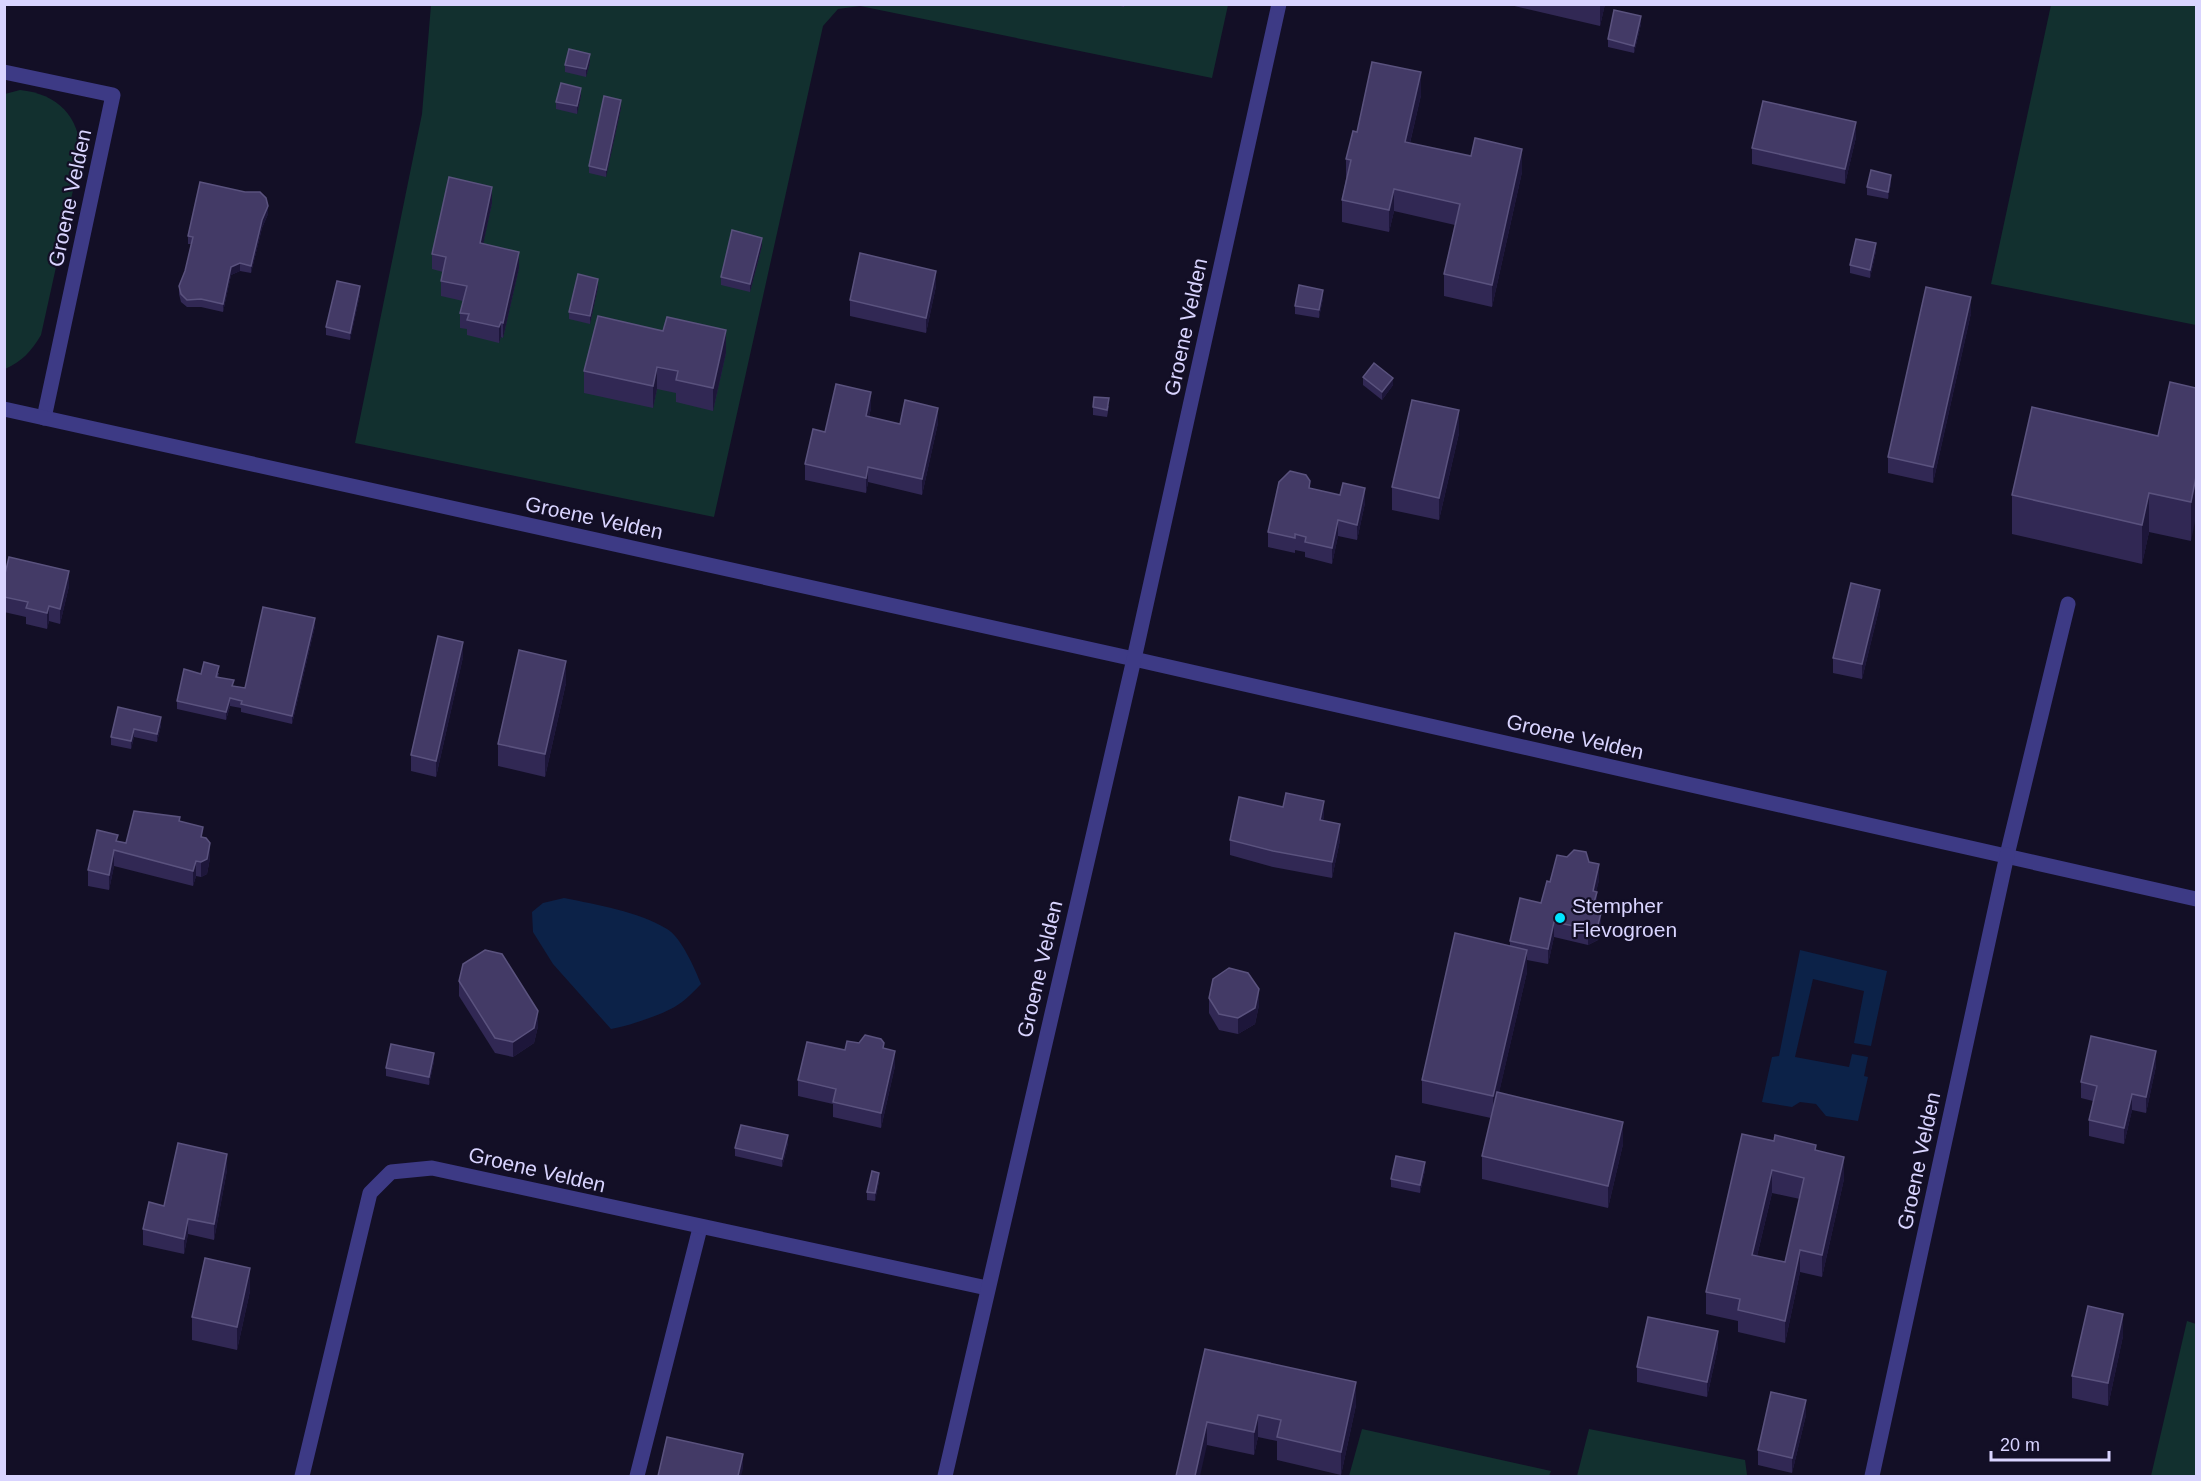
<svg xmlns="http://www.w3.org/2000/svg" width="2201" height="1481" font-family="Helvetica,sans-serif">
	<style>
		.green { fill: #12302f }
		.water { fill: #0c2248 }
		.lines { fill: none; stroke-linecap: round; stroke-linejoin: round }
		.lane { stroke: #3d3a85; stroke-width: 15 }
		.street { stroke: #3d3a85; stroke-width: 15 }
		.wall { fill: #312854; fill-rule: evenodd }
		.shaded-wall { fill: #1d163a }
		.building { fill: #433a66; stroke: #5a527e; stroke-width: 1.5; fill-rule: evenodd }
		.poi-dot { fill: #00e5ff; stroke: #130f26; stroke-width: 2 }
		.labels { text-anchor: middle; stroke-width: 4.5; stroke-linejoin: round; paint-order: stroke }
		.street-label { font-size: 21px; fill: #d9d4ff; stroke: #130f26 }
		.poi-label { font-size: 21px; fill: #d9d4ff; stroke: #130f26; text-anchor: start }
	</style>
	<rect width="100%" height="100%" fill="#130f26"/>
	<g class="green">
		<path d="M431 5H1228L1212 78 860 6 838 9 823 26 714 517 355 443 422 114Z"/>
		<path d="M2051 5H2196V325L1991 284Z"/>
		<path d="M20 90C58 94 79 116 81 154L41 335C31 352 22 361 5 369V94Z"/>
		<path d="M2187 1321 2196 1324V1476H2151Z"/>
		<path d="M1362 1429 1551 1471 1549 1476H1349Z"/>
		<path d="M1589 1429 1745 1460 1747 1475 1755 1476H1577Z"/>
	</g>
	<g class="water">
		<path d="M564 898C598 905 637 911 667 929 681 937 695 969 701 984 694 991 687 999 679 1004 668 1013 625 1027 611 1029L553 964 533 932 532 912 543 903Z"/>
		<path d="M1800 950 1887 971 1871 1046 1854 1043 1864 991 1813 979 1795 1057 1849 1067 1852 1054 1868 1057 1864 1076 1868 1077 1858 1121 1826 1116 1816 1104 1800 1102 1792 1107 1762 1102 1772 1057 1779 1056Z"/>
	</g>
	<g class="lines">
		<g class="lane">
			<path d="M2007 855 2068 604"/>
			<path d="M637 1476 700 1228"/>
		</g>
		<g class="street">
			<path d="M4 72 113 95 44 418"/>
			<path d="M4 409 1134 659 2196 899"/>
			<path d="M302 1476 370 1193 391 1172 432 1168 987 1288"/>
			<path d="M945 1476 1134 659 1279 4"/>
			<path d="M1872 1476 2007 855"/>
		</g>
	</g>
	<g class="wall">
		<path d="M1113 4H1125L1124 7Z"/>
		<path d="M1506 4H1605L1600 26Z"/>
		<path d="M1641 24 1634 53 1608 47V39Z"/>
		<path d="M590 62 586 77 565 72V65Z"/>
		<path d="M1421 95 1410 143 1522 172 1492 307 1444 296V274L1455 225 1394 211 1389 232 1342 222V200L1346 179V159L1357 132Z"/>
		<path d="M581 96 577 114 556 109V102Z"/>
		<path d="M621 108 606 177 589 173V166Z"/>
		<path d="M1856 137 1845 184 1752 164V148Z"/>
		<path d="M1891 183 1888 199 1867 195V187Z"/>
		<path d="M492 203 483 244 519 268 503 338 501 337 499 343 467 335V329L460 328V313L463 301 441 296V281L443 272 432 269V254Z"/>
		<path d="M268 214 262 228 251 273 240 271 231 275 223 312 201 307H187L181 302 179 294V286L185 271 191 244H188V236Z"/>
		<path d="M762 246 750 292 721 285V277Z"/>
		<path d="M1876 251 1870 278 1850 273V265Z"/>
		<path d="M936 286 926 333 850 316V300Z"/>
		<path d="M598 287 590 324 569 319V312Z"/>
		<path d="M360 294 350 340 326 335V327Z"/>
		<path d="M1323 298 1319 318 1295 314V306Z"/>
		<path d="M1971 313 1933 483 1888 473V457Z"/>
		<path d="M726 353 713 411 676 402V393L657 389 653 408 584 393V371Z"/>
		<path d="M1363 377 1393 385 1382 400 1363 385Z"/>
		<path d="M2196 388 2191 541 2149 532 2142 564 2012 534V495L2158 436Z"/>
		<path d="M1109 406 1107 417 1093 415V407Z"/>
		<path d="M871 408 869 417 900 424 938 423 922 495 868 482 866 493 805 480V464L825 432Z"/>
		<path d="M1459 433 1439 520 1392 510V487Z"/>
		<path d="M1310 488 1365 503 1357 540 1338 536 1332 564 1305 557V552L1295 550V553L1268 547V532Z"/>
		<path d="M4 578 69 586 60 624 49 621 47 629 26 624V617L4 612Z"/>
		<path d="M1880 605 1862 679 1833 673V658Z"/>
		<path d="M315 626 292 724 241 712V708L230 706 226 720 177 709V701L201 674 219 673 218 677 234 686 245 688Z"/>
		<path d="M463 657 436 777 411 771V755Z"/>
		<path d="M566 683 545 777 498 766V744Z"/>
		<path d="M118 707 161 725 157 742 134 737 131 749 111 745V737Z"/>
		<path d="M1283 807 1324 817 1323 820 1340 840 1332 878 1273 867 1230 855V840Z"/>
		<path d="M180 821 203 837 210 858 207 874 201 877 196 876 193 886 114 866 109 890 88 886V870L118 841 126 843Z"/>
		<path d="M1589 862 1599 880 1596 892 1597 906 1601 928 1598 940 1588 945 1554 937 1548 964 1527 960V972L1499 1092 1623 1144 1608 1208 1482 1179V1156L1491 1118 1422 1103V1080L1510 946V941L1541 903 1550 882Z"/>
		<path d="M459 981 538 1026 534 1043 513 1057 495 1053 459 996Z"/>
		<path d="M1209 998 1259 1005 1255 1024 1238 1034 1219 1030 1209 1013Z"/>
		<path d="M884 1049 895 1066 881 1128 833 1117V1104L798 1096V1080L845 1050Z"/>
		<path d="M434 1061 429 1085 386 1076V1068Z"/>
		<path d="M2156 1066 2146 1113 2132 1110 2124 1144 2089 1136V1120L2093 1101 2081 1098V1082Z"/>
		<path d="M1742 1134 1816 1150 1844 1179 1822 1277 1800 1272 1785 1343 1738 1332V1321L1706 1314V1292ZM1772 1193 1800 1199 1785 1262 1757 1256Z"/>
		<path d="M788 1143 782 1167 735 1156V1148Z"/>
		<path d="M227 1170 214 1240 188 1234 184 1254 143 1245V1229L164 1206Z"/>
		<path d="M1425 1170 1420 1193 1391 1187V1179Z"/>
		<path d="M879 1181 875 1201 867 1200V1192Z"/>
		<path d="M250 1291 237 1350 192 1340V1317Z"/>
		<path d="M2123 1336 2108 1406 2072 1398V1376Z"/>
		<path d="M1718 1347 1707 1397 1637 1382V1367Z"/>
		<path d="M1205 1349 1356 1405 1341 1475 1277 1460V1441L1258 1437 1254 1455 1207 1445Z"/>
		<path d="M1806 1415 1792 1473 1758 1465V1450Z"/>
	</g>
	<g class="shaded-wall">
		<path d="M1600 4H1605L1600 26Z"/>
		<path d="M1641 16V24L1634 53V46Z"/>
		<path d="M590 54V62L586 77V69Z"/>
		<path d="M1421 72V95L1405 164V142Z"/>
		<path d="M581 88V96L577 114V106Z"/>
		<path d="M621 100V108L606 177V170Z"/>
		<path d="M1856 122V137L1845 184V169Z"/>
		<path d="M1522 149V172L1492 307V285Z"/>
		<path d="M1891 175V183L1888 199V192Z"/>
		<path d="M492 187V203L480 259V243Z"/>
		<path d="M1394 189V211L1389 232V210Z"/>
		<path d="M268 206V214L262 228 251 273V266L262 220Z"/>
		<path d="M762 238V246L750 292V284Z"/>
		<path d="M1876 243V251L1870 278V270Z"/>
		<path d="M519 252V268L503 338V323Z"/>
		<path d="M240 263V271L231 275 223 312V304L231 267Z"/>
		<path d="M936 271V286L926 333V318Z"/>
		<path d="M598 279V287L590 324V316Z"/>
		<path d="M360 286V294L350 340V333Z"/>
		<path d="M1323 290V298L1319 318V310Z"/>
		<path d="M1971 297V313L1933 483V467Z"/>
		<path d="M501 322V337L499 343V327Z"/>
		<path d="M726 330V353L713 411V388Z"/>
		<path d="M657 367V389L653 408V386Z"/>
		<path d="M1393 378V385L1382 400V392Z"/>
		<path d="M871 392V408L866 431V416Z"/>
		<path d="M938 408V423L922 495V479Z"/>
		<path d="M1459 410V433L1439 520V498Z"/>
		<path d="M868 467V482L866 493V478Z"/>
		<path d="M2196 477V517L2191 541V502Z"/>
		<path d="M1365 488V503L1357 540V525Z"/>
		<path d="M2149 493V532L2142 564V525Z"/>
		<path d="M1338 520V536L1332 564V548Z"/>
		<path d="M69 571V586L60 624V609Z"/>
		<path d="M1880 590V605L1862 679V664Z"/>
		<path d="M49 606V621L47 629V613Z"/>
		<path d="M315 618V626L292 724V716Z"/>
		<path d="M463 642V657L436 777V761Z"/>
		<path d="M566 661V683L545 777V754Z"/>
		<path d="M230 698V706L226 720V712Z"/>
		<path d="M161 717V725L157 742V734Z"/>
		<path d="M134 729V737L131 749V741Z"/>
		<path d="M1324 801V817L1320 835V820Z"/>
		<path d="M1340 824V840L1332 878V862Z"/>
		<path d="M210 843V858L207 874 201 877V862Z"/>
		<path d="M114 850V866L109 890V875Z"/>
		<path d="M196 861V876L193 886V871Z"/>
		<path d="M1599 864V880L1593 904 1597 892V907L1593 921V891Z"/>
		<path d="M1601 913V928L1598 940 1588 945V929Z"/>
		<path d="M1554 922V937L1548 964V949Z"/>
		<path d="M1527 950V972L1493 1119V1096Z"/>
		<path d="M1259 989V1005L1255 1024 1238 1034V1018Z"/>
		<path d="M538 1011V1026L534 1043 513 1057V1042Z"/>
		<path d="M895 1051V1066L881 1128V1113Z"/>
		<path d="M2156 1051V1066L2146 1113V1097Z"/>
		<path d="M434 1053V1061L429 1085V1077Z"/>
		<path d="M2132 1094V1110L2124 1144V1128Z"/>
		<path d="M1623 1122V1144L1608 1208V1186Z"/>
		<path d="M788 1135V1143L782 1167V1159Z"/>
		<path d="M227 1154V1170L214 1240V1224Z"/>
		<path d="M1844 1157V1179L1822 1277V1255Z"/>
		<path d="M1425 1162V1170L1420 1193V1185Z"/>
		<path d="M1772 1170V1193L1752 1277V1255Z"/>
		<path d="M879 1173V1181L875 1201V1193Z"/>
		<path d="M188 1219V1234L184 1254V1239Z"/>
		<path d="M1800 1250V1272L1785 1343V1321Z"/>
		<path d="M250 1268V1291L237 1350V1327Z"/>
		<path d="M2123 1314V1336L2108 1406V1383Z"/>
		<path d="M1718 1331V1347L1707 1397V1382Z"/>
		<path d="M1356 1382V1405L1341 1475V1452Z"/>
		<path d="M1806 1400V1415L1792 1473V1458Z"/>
		<path d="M1258 1415V1437L1254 1455V1432Z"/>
		<path d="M1207 1422V1445L1200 1476H1195Z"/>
		<path d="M743 1454V1469L741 1476H738Z"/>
	</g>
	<g class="building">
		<path d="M1614 10 1641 16 1634 46 1608 39Z"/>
		<path d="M569 49 590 54 586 69 565 65Z"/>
		<path d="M1372 62 1421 72 1405 142 1471 156 1475 138 1522 149 1492 285 1444 274 1460 204 1394 189 1389 210 1342 200 1351 160 1346 159 1353 131 1357 132Z"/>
		<path d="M561 83 581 88 577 106 556 102Z"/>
		<path d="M604 96 621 100 606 170 589 166Z"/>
		<path d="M1763 101 1856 122 1845 169 1752 148Z"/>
		<path d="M1871 170 1891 175 1888 192 1867 187Z"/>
		<path d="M449 177 492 187 480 243 519 252 503 323 501 322 499 327 467 320 469 314 460 313 467 286 441 281 446 257 432 254Z"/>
		<path d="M200 182 245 192H260L266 198 268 206 262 220 251 266 240 263 231 267 223 304 201 299 187 300 181 294 179 286 185 271 193 237 188 236Z"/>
		<path d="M732 230 762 238 750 284 721 277Z"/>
		<path d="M1856 239 1876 243 1870 270 1850 265Z"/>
		<path d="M860 253 936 271 926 318 850 300Z"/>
		<path d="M578 274 598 279 590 316 569 312Z"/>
		<path d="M337 281 360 286 350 333 326 327Z"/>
		<path d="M1299 285 1323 290 1319 310 1295 306Z"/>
		<path d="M1926 287 1971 297 1933 467 1888 457Z"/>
		<path d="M598 316 663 331 667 317 726 330 713 388 676 380 678 371 657 367 653 386 584 371Z"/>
		<path d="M1374 363 1393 378 1382 392 1363 377Z"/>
		<path d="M2170 382 2196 388V477L2191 502 2149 493 2142 525 2012 495 2032 407 2158 436Z"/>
		<path d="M836 384 871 392 866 416 900 424 905 400 938 408 922 479 868 467 866 478 805 464 813 429 825 432Z"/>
		<path d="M1094 397 1109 398 1107 410 1093 407Z"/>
		<path d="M1412 400 1459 410 1439 498 1392 487Z"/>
		<path d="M1290 471 1306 475 1310 481 1309 488 1340 495 1343 483 1365 488 1357 525 1338 520 1332 548 1305 542 1306 537 1295 534V538L1268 532 1279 482Z"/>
		<path d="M9 557 69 571 60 609 49 606 47 613 26 608 28 602 4 597V578Z"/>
		<path d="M1851 583 1880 590 1862 664 1833 658Z"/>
		<path d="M263 607 315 618 292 716 241 704 242 701 230 698 226 712 177 701 184 669 201 674 204 662 219 666 216 677 234 680 232 686 245 688Z"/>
		<path d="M438 636 463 642 436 761 411 755Z"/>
		<path d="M519 650 566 661 545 754 498 744Z"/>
		<path d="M118 707 161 717 157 734 134 729 131 741 111 737Z"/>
		<path d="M1286 793 1324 801 1320 820 1340 824 1332 862 1273 851 1230 840 1239 797 1283 807Z"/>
		<path d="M134 811 180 817 179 821 203 827 201 837 206 838 210 843 207 859 201 862 196 861 193 871 114 850 109 875 88 870 97 830 118 835 116 841 126 843Z"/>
		<path d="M1574 850 1586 852 1589 862 1599 864 1593 891 1597 892 1593 906H1597L1601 913 1598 925 1588 929 1554 922 1548 949 1510 941 1520 898 1541 903 1547 881 1550 882 1557 855 1567 857Z"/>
		<path d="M1455 933 1527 950 1493 1096 1422 1080Z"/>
		<path d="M485 950 502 954 538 1011 534 1028 513 1042 495 1038 459 981 463 964Z"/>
		<path d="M1229 968 1248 973 1259 989 1255 1008 1238 1018 1219 1014 1209 998 1213 979Z"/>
		<path d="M865 1035 881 1039 884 1043 883 1048 895 1051 881 1113 833 1102 836 1089 798 1080 807 1042 845 1050 847 1041 859 1043Z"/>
		<path d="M2091 1036 2156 1051 2146 1097 2132 1094 2124 1128 2089 1120 2097 1086 2081 1082Z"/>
		<path d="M391 1044 434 1053 429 1077 386 1068Z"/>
		<path d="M1497 1092 1623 1122 1608 1186 1482 1156Z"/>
		<path d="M741 1125 788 1135 782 1159 735 1148Z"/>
		<path d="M1742 1134 1774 1141 1775 1135 1816 1145 1815 1150 1844 1157 1822 1255 1800 1250 1785 1321 1738 1310 1740 1299 1706 1292ZM1772 1170 1804 1178 1785 1262 1752 1255Z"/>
		<path d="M178 1143 227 1154 214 1224 188 1219 184 1239 143 1229 149 1202 164 1206Z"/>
		<path d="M1396 1156 1425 1162 1420 1185 1391 1179Z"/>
		<path d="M872 1171 879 1173 875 1193 867 1192Z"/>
		<path d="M205 1258 250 1268 237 1327 192 1317Z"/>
		<path d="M2088 1306 2123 1314 2108 1383 2072 1376Z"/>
		<path d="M1648 1317 1718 1331 1707 1382 1637 1367Z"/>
		<path d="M1205 1349 1356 1382 1341 1452 1277 1437 1281 1420 1258 1415 1254 1432 1207 1422 1195 1476H1176Z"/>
		<path d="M1771 1392 1806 1400 1792 1458 1758 1450Z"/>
		<path d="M667 1437 743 1454 738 1476H658Z"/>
	</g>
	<circle class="poi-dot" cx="1560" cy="918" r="6"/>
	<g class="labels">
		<g class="street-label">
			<text transform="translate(70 198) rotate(-78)" y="7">Groene Velden</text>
			<text transform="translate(1186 327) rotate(-78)" y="7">Groene Velden</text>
			<text transform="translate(594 518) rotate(12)" y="7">Groene Velden</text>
			<text transform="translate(1575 737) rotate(13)" y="7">Groene Velden</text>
			<text transform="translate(1040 969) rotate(-77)" y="7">Groene Velden</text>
			<text transform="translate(1919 1161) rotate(-78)" y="7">Groene Velden</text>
			<text transform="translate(537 1170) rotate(13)" y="7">Groene Velden</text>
		</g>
		<g class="poi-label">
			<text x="1572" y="913">Stempher<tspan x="1572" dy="24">Flevogroen</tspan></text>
		</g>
	</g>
	<rect width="2201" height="1481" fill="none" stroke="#d9d4ff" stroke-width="12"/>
	<path d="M1991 1451v9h118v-9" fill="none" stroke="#d9d4ff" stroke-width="3"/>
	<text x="2000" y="1451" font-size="18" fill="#d9d4ff" stroke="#130f26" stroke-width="4.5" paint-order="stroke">20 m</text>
</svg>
